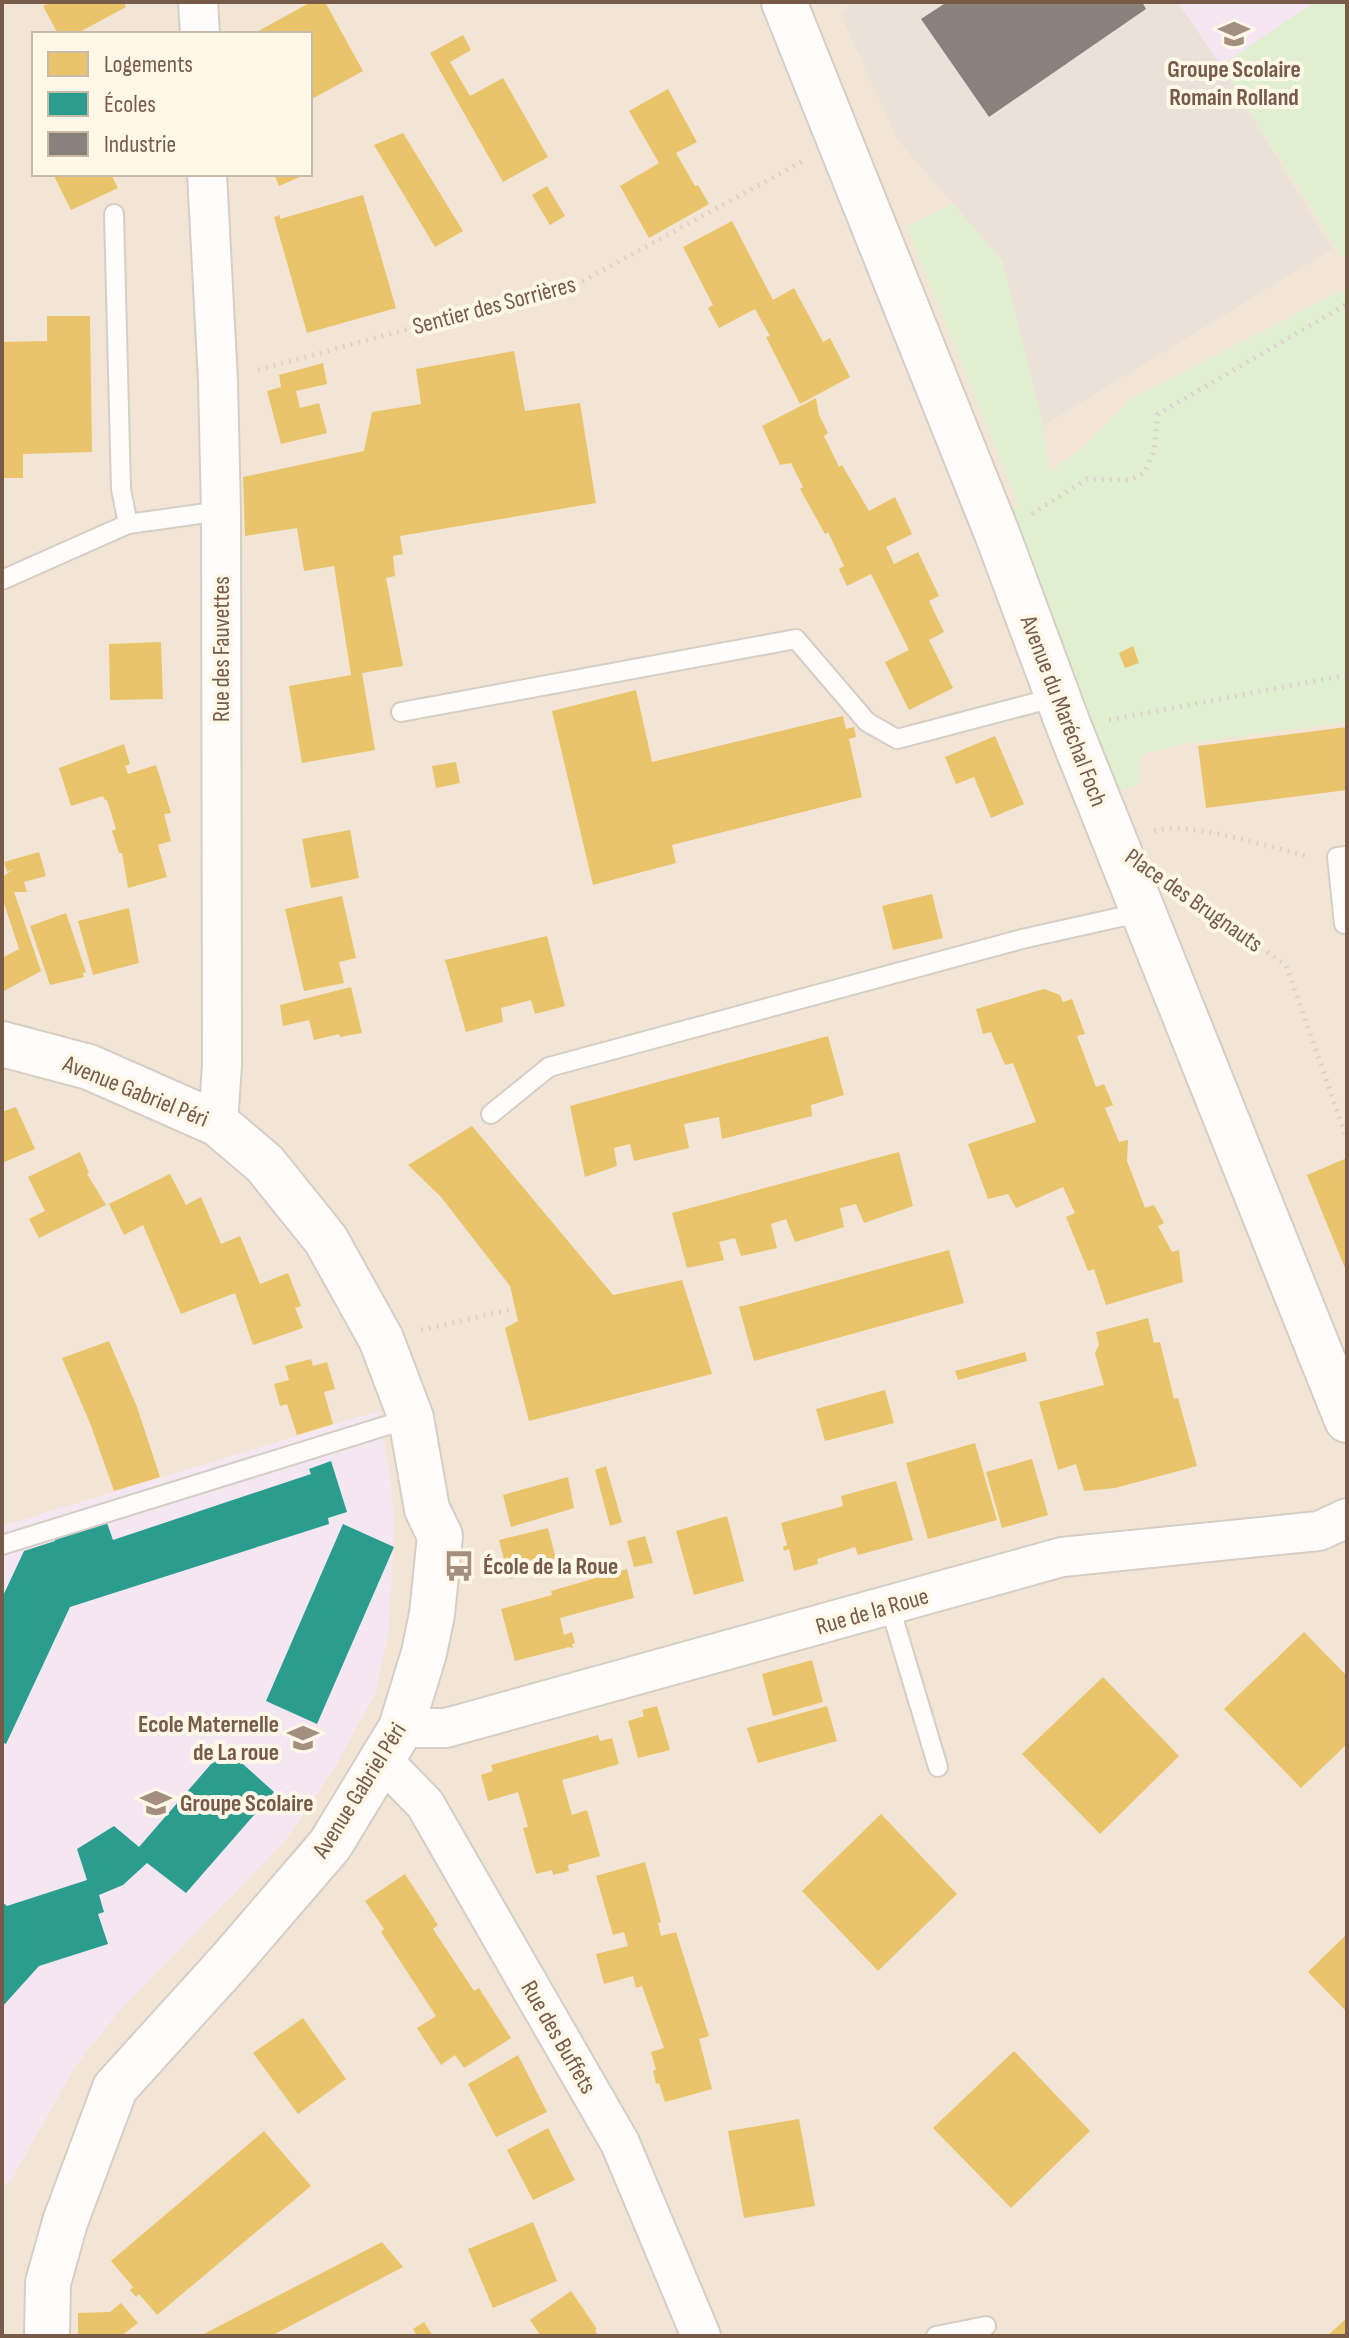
<svg xmlns="http://www.w3.org/2000/svg" width="1349" height="2338" font-family="'Sofia Sans Condensed',sans-serif">
	<style>
		.residential { fill: #f2e5d5; fill-rule: evenodd }
		.industrial { fill: #eae2d9 }
		.education { fill: #f4e7f2 }
		.green { fill: #e1efd1 }
		.homes { fill: #e9c46a }
		.schools { fill: #2a9d8f }
		.industry { fill: #8a817c }
		.lines { fill: none; stroke-linecap: round; stroke-linejoin: round }
		.lane-casing { stroke: #d6cec5; stroke-width: 22 }
		.street-casing { stroke: #d6cec5; stroke-width: 42 }
		.secondary-casing { stroke: #d6cec4; stroke-width: 48 }
		.path { stroke: #dad2cb; stroke-width: 5; stroke-dasharray: 2 6; stroke-linecap: butt }
		.lane { stroke: #fefdfc; stroke-width: 18 }
		.street { stroke: #fefdfc; stroke-width: 38 }
		.secondary { stroke: #fefdfc; stroke-width: 44 }
		.labels { text-anchor: middle; stroke-width: 8; stroke-linejoin: round; paint-order: stroke }
		.poi-label { font-size: 24px; font-weight: bold; fill: #775a47; stroke: #fff8e9; text-anchor: start }
		.street-label { font-size: 24px; fill: #775a47; stroke: #fff8e9 }
	</style>
	<rect width="100%" height="100%" fill="#f8f2e8"/>
	<path class="residential" d="M2 2H1347V2336H2ZM34 34H310V174H34Z"/>
	<path class="industrial" d="M853 2H1178L1221 66 1332 249 1043 426 1002 260 897 139 840 13Z"/>
	<g class="education">
		<path d="M1178 2H1315L1221 66Z"/>
		<path d="M379 1411 391 1480 394 1529 389 1632 375 1694 335 1767 286 1840 116 2015 75 2067 12 2179 2 2188V1526Z"/>
	</g>
	<g class="green">
		<path d="M1315 2H1347V264L1221 66Z"/>
		<path d="M952 204 1002 260 1043 426 1049 472 1081 449 1131 399 1347 288V722L1183 744 1141 755 1139 784 1111 794 1007 515 1019 505 907 227Z"/>
	</g>
	<g class="homes">
		<path d="M51 2H123L126 7 76 34H58L43 6Z"/>
		<path d="M311 2H325L363 71 310 100V34H253Z"/>
		<path d="M463 35 471 50 450 62 470 96 503 78 548 157 503 182 430 53Z"/>
		<path d="M668 89 697 142 676 153 695 186 698 185 709 204 649 238 620 186 659 163 629 111Z"/>
		<path d="M403 133 463 231 435 247 374 145Z"/>
		<path d="M53 174H111L118 188 71 210Z"/>
		<path d="M274 174H307L279 186Z"/>
		<path d="M547 186 565 216 550 225 532 195Z"/>
		<path d="M363 195 396 308 307 333 274 217 280 215V219Z"/>
		<path d="M732 221 773 300 794 288 823 342 830 338 850 377 800 404 766 337 770 336 755 309 719 328 708 308 713 305 683 247Z"/>
		<path d="M47 316H90L92 452 23 454V478H2V342L47 341Z"/>
		<path d="M514 351 525 411 580 403 596 503 400 536 403 554 393 556 395 576 386 578 403 666 362 673 375 750 302 763 289 686 351 675 334 566 304 571 297 528 245 536 243 477 364 451 372 412 421 404 416 369Z"/>
		<path d="M323 363 327 384 296 391 300 408 319 403 327 433 281 444 267 391 281 387 279 375Z"/>
		<path d="M816 398 819 415 828 433 824 436 839 467 842 465 869 511 895 497 912 534 886 547 894 564 918 552 939 596 929 601 944 632 929 640 953 688 909 710 885 662 909 650 871 574 847 586 839 569 844 566 828 532 825 534 800 489 803 487 791 463 780 465 762 426Z"/>
		<path d="M161 642 163 699 110 700 109 644Z"/>
		<path d="M1133 646 1139 663 1125 668 1119 653Z"/>
		<path d="M636 690 652 762 843 716 846 729 854 727 856 737 849 739 862 797 672 845 676 863 593 885 552 711Z"/>
		<path d="M1347 727V790L1206 808 1198 746Z"/>
		<path d="M995 736 1024 804 991 818 974 777 956 784 945 757Z"/>
		<path d="M124 744 130 764 125 766 128 774 156 765 171 813 164 814 171 841 158 845 167 877 128 888 122 853H119L112 831 116 829 107 800H105L103 796 71 806 59 768Z"/>
		<path d="M456 762 460 783 436 788 432 766Z"/>
		<path d="M350 830 359 878 311 888 302 839Z"/>
		<path d="M39 852 46 876 24 882 27 892H14L41 971 2 992V958L19 949 2 897V877L14 869 7 872 4 862Z"/>
		<path d="M932 894 943 938 893 950 882 906Z"/>
		<path d="M342 896 356 958 339 962 344 983 304 991 285 909Z"/>
		<path d="M129 908 139 963 93 975 78 921Z"/>
		<path d="M66 913 86 972 83 973 84 977 50 985 30 926Z"/>
		<path d="M547 936 565 1006 535 1014 531 1000 501 1008 503 1022 466 1032 445 960Z"/>
		<path d="M351 987 362 1033 340 1037 339 1034 314 1040 309 1020 283 1026 280 1005Z"/>
		<path d="M1044 989 1060 995 1063 1002 1072 999 1085 1034 1077 1036 1096 1087 1104 1084 1113 1105 1105 1108 1119 1142 1128 1140 1127 1161 1145 1208 1154 1205 1164 1223 1158 1226 1172 1252 1179 1250 1183 1282 1106 1305 1094 1269 1088 1271 1066 1217 1075 1213 1063 1187 1016 1208 1008 1194 988 1199 968 1144 1036 1122 1013 1063 1005 1065 991 1032 983 1034 976 1009Z"/>
		<path d="M828 1036 844 1095 811 1105 812 1116 722 1139 719 1117 684 1124 689 1148 634 1161 630 1144 614 1148 617 1166 585 1177 570 1106Z"/>
		<path d="M16 1107 35 1149 2 1163V1112Z"/>
		<path d="M472 1126 613 1295 682 1280 712 1374 529 1421 505 1328 518 1321 510 1286 441 1197 408 1165Z"/>
		<path d="M80 1152 89 1173 87 1174 106 1205 39 1238 29 1219 45 1211 28 1177Z"/>
		<path d="M899 1152 913 1206 864 1223 856 1204 840 1208 844 1227 795 1242 786 1219 771 1224 777 1248 741 1256 735 1238 719 1242 724 1260 687 1268 672 1213Z"/>
		<path d="M1347 1158V1273L1307 1175Z"/>
		<path d="M170 1174 186 1205 201 1197 221 1244 240 1236 260 1284 288 1273 301 1306 295 1308 303 1328 253 1345 235 1293 181 1314 143 1225 124 1235 109 1204Z"/>
		<path d="M949 1250 964 1303 754 1361 739 1307Z"/>
		<path d="M1148 1318 1154 1343 1160 1342 1174 1399 1178 1398 1197 1466 1115 1488 1084 1491 1076 1464 1058 1470 1039 1402 1104 1385 1095 1353 1099 1345 1096 1332Z"/>
		<path d="M109 1341 137 1407 160 1477 114 1491 90 1423 62 1358Z"/>
		<path d="M1025 1352 1027 1361 958 1380 955 1371Z"/>
		<path d="M311 1359 313 1366 327 1362 335 1389 324 1392 333 1424 297 1435 287 1404 280 1406 274 1384 289 1380 285 1366Z"/>
		<path d="M885 1390 894 1423 825 1441 816 1409Z"/>
		<path d="M975 1443 997 1520 928 1539 906 1463Z"/>
		<path d="M1032 1459 1048 1515 1002 1528 986 1472Z"/>
		<path d="M606 1466 622 1522 610 1526 595 1470Z"/>
		<path d="M568 1477 574 1508 511 1527 503 1495Z"/>
		<path d="M896 1481 913 1540 858 1555 855 1547 817 1559 818 1564 794 1571 789 1549 784 1551 783 1547 787 1545 781 1523 843 1506 841 1496Z"/>
		<path d="M727 1516 744 1581 694 1595 676 1531Z"/>
		<path d="M548 1528 558 1567 509 1579 499 1540Z"/>
		<path d="M645 1536 653 1563 634 1567 627 1541Z"/>
		<path d="M627 1569 634 1598 560 1618 564 1635 572 1632 575 1643 572 1644 573 1648 569 1647 515 1661 501 1609 552 1595 551 1591Z"/>
		<path d="M1304 1632 1347 1676V1744L1301 1788 1224 1709Z"/>
		<path d="M812 1660 823 1702 773 1716 762 1674Z"/>
		<path d="M1103 1677 1179 1756 1100 1834 1022 1754Z"/>
		<path d="M657 1706 670 1750 638 1758 628 1721 644 1716 642 1710Z"/>
		<path d="M827 1706 837 1741 758 1763 747 1728Z"/>
		<path d="M598 1735 600 1741 612 1738 619 1764 562 1780 572 1815 587 1810 600 1856 568 1865 569 1871 553 1875 552 1870 536 1874 523 1828 528 1827 518 1792 488 1801 481 1775 493 1771 491 1765Z"/>
		<path d="M881 1814 957 1894 878 1971 802 1891Z"/>
		<path d="M645 1862 661 1922 658 1923 661 1936 676 1932 709 2036 699 2039 712 2089 665 2102 659 2083 656 2084 653 2070H656L651 2052 664 2048 642 1986 636 1988 633 1976 604 1984 596 1954 628 1946 624 1932 613 1935 596 1876Z"/>
		<path d="M405 1874 438 1925 433 1929 474 1991 479 1988 511 2038 464 2068 455 2055 441 2065 417 2028 436 2016 381 1932 384 1929 365 1901Z"/>
		<path d="M1347 1934V2012L1308 1972Z"/>
		<path d="M303 2018 346 2079 298 2114 253 2053Z"/>
		<path d="M1014 2051 1090 2131 1011 2208 933 2128Z"/>
		<path d="M518 2055 547 2112 496 2137 468 2084Z"/>
		<path d="M799 2119 815 2206 744 2218 728 2131Z"/>
		<path d="M548 2128 575 2180 533 2200 507 2150Z"/>
		<path d="M264 2131 311 2186 157 2315 139 2294 136 2297 130 2290 133 2287 111 2261Z"/>
		<path d="M533 2222 557 2281 493 2308 468 2249Z"/>
		<path d="M382 2242 403 2267 271 2336H200Z"/>
		<path d="M571 2291 597 2329 595 2330 598 2336H541L530 2320Z"/>
		<path d="M121 2303 138 2323 121 2336H78V2313L110 2312Z"/>
		<path d="M1347 2318V2336H1327Z"/>
		<path d="M424 2322 433 2336H417L413 2329Z"/>
	</g>
	<g class="schools">
		<path d="M331 1461 347 1512 328 1518 329 1524 70 1607 6 1744 2 1742V1598L24 1551 55 1541V1537L106 1520 113 1540 311 1474 309 1469Z"/>
		<path d="M343 1524 394 1547 317 1724 266 1701Z"/>
		<path d="M225 1748 274 1792 186 1893 147 1863 123 1885 99 1895 104 1912 98 1914 108 1944 39 1966 2 2007V1902L7 1906 87 1880 77 1849 114 1826 139 1847Z"/>
	</g>
	<path class="industry" d="M947 2H1142L1146 9 989 117 921 19Z"/>
	<g class="lines">
		<defs>
			<g id="lane">
				<path d="M114 214 121 489 128 524"/>
				<path d="M2 580 128 524 221 511"/>
				<path d="M401 712 796 639 867 722 897 739 1057 697"/>
				<path d="M1344 924 1337 857 1347 856"/>
				<path d="M491 1114 549 1067 1022 939 1143 912"/>
				<path d="M2 1545 411 1418"/>
				<path d="M890 1607 938 1767"/>
				<path d="M936 2336 986 2326"/>
			</g>
			<g id="street">
				<path d="M198 2 200 34"/>
				<path d="M207 174 218 381 221 511 222 1065 218 1124"/>
				<path d="M401 1728H446L1062 1557 1319 1531 1347 1518"/>
				<path d="M382 1760 425 1804 620 2143 701 2336"/>
			</g>
			<g id="secondary">
				<path d="M784 2 998 536 1069 727 1347 1420"/>
				<path d="M2 1044 89 1067 218 1124 265 1164 326 1240 381 1339 411 1418 427 1509 440 1536 432 1614 424 1653 401 1728 330 1845 231 1960 115 2088 65 2222 48 2283 47 2336"/>
			</g>
		</defs>
		<use href="#lane" class="lane-casing"/>
		<use href="#street" class="street-casing"/>
		<use href="#secondary" class="secondary-casing"/>
		<g class="path">
			<path d="M258 370 583 281 805 160"/>
			<path d="M1032 514 1087 479 1130 480 1144 473 1154 452 1158 414 1347 304"/>
			<path d="M1109 720 1347 675"/>
			<path d="M1154 831C1188 820 1271 848 1308 856"/>
			<path d="M1182 892 1286 965 1347 1139"/>
			<path d="M421 1330 513 1309"/>
		</g>
		<use href="#lane" class="lane"/>
		<use href="#street" class="street"/>
		<use href="#secondary" class="secondary"/>
	</g>
	<defs>
		<symbol id="school-bare" viewBox="-9 -9 18 18"><path d="M0-5L7-2L0 1L-7-2ZM-4 1L0 2.5L4 1V4Q0 6-4 4Z" fill="#a48f7f" stroke="#fff8e9" stroke-width="2.5" paint-order="stroke"/></symbol>
		<symbol id="bus-bare" viewBox="-9 -9 18 18"><path d="M-5-6H5V4H4V6H2V4H-2V6H-4V4H-5ZM-3.5-4V0h7V-4ZM-3.5 1.2v1.5H-2V1.2ZM2 1.2v1.5H3.5V1.2Z" fill="#a48f7f" stroke="#fff8e9" stroke-width="2.5" paint-order="stroke"/></symbol>
	</defs>
	<g fill-rule="evenodd">
		<use href="#school-bare" x="1212" y="12" width="44" height="44"/>
		<use href="#bus-bare" x="437" y="1544" width="44" height="44"/>
		<use href="#school-bare" x="281" y="1716" width="44" height="44"/>
		<use href="#school-bare" x="134" y="1781" width="44" height="44"/>
	</g>
	<g class="labels">
		<g class="poi-label">
			<text x="1234" y="77" text-anchor="middle">Groupe Scolaire<tspan x="1234" dy="28">Romain Rolland</tspan></text>
			<text x="483" y="1574">École de la Roue</text>
			<text x="279" y="1732" text-anchor="end">Ecole Maternelle<tspan x="279" dy="28">de La roue</tspan></text>
			<text x="180" y="1811">Groupe Scolaire</text>
		</g>
		<g class="street-label">
			<text transform="translate(494 305) rotate(-15)" y="8">Sentier des Sorrières</text>
			<text transform="translate(221 649) rotate(-90)" y="8">Rue des Fauvettes</text>
			<text transform="translate(1064 711) rotate(69)" y="8">Avenue du Maréchal Foch</text>
			<text transform="translate(1194 900) rotate(35)" y="8">Place des Brugnauts</text>
			<text transform="translate(136 1091) rotate(22)" y="8">Avenue Gabriel Péri</text>
			<text transform="translate(872 1611) rotate(-16)" y="8">Rue de la Roue</text>
			<text transform="translate(359 1790) rotate(-58)" y="8">Avenue Gabriel Péri</text>
			<text transform="translate(559 2037) rotate(60)" y="8">Rue des Buffets</text>
		</g>
	</g>
	<rect width="1349" height="2338" fill="none" stroke="#775a47" stroke-width="8"/>
	<rect x="32" y="32" width="280" height="144" fill="#fff8e9" stroke="#c9b9a8" stroke-width="2"/>
	<rect x="48" y="52" width="40" height="24" fill="#e9c46a" stroke="#c9b9a8" stroke-width="2"/>
	<text x="104" y="72" font-size="24" fill="#775a47">Logements</text>
	<rect x="48" y="92" width="40" height="24" fill="#2a9d8f" stroke="#c9b9a8" stroke-width="2"/>
	<text x="104" y="112" font-size="24" fill="#775a47">Écoles</text>
	<rect x="48" y="132" width="40" height="24" fill="#8a817c" stroke="#c9b9a8" stroke-width="2"/>
	<text x="104" y="152" font-size="24" fill="#775a47">Industrie</text>
</svg>
